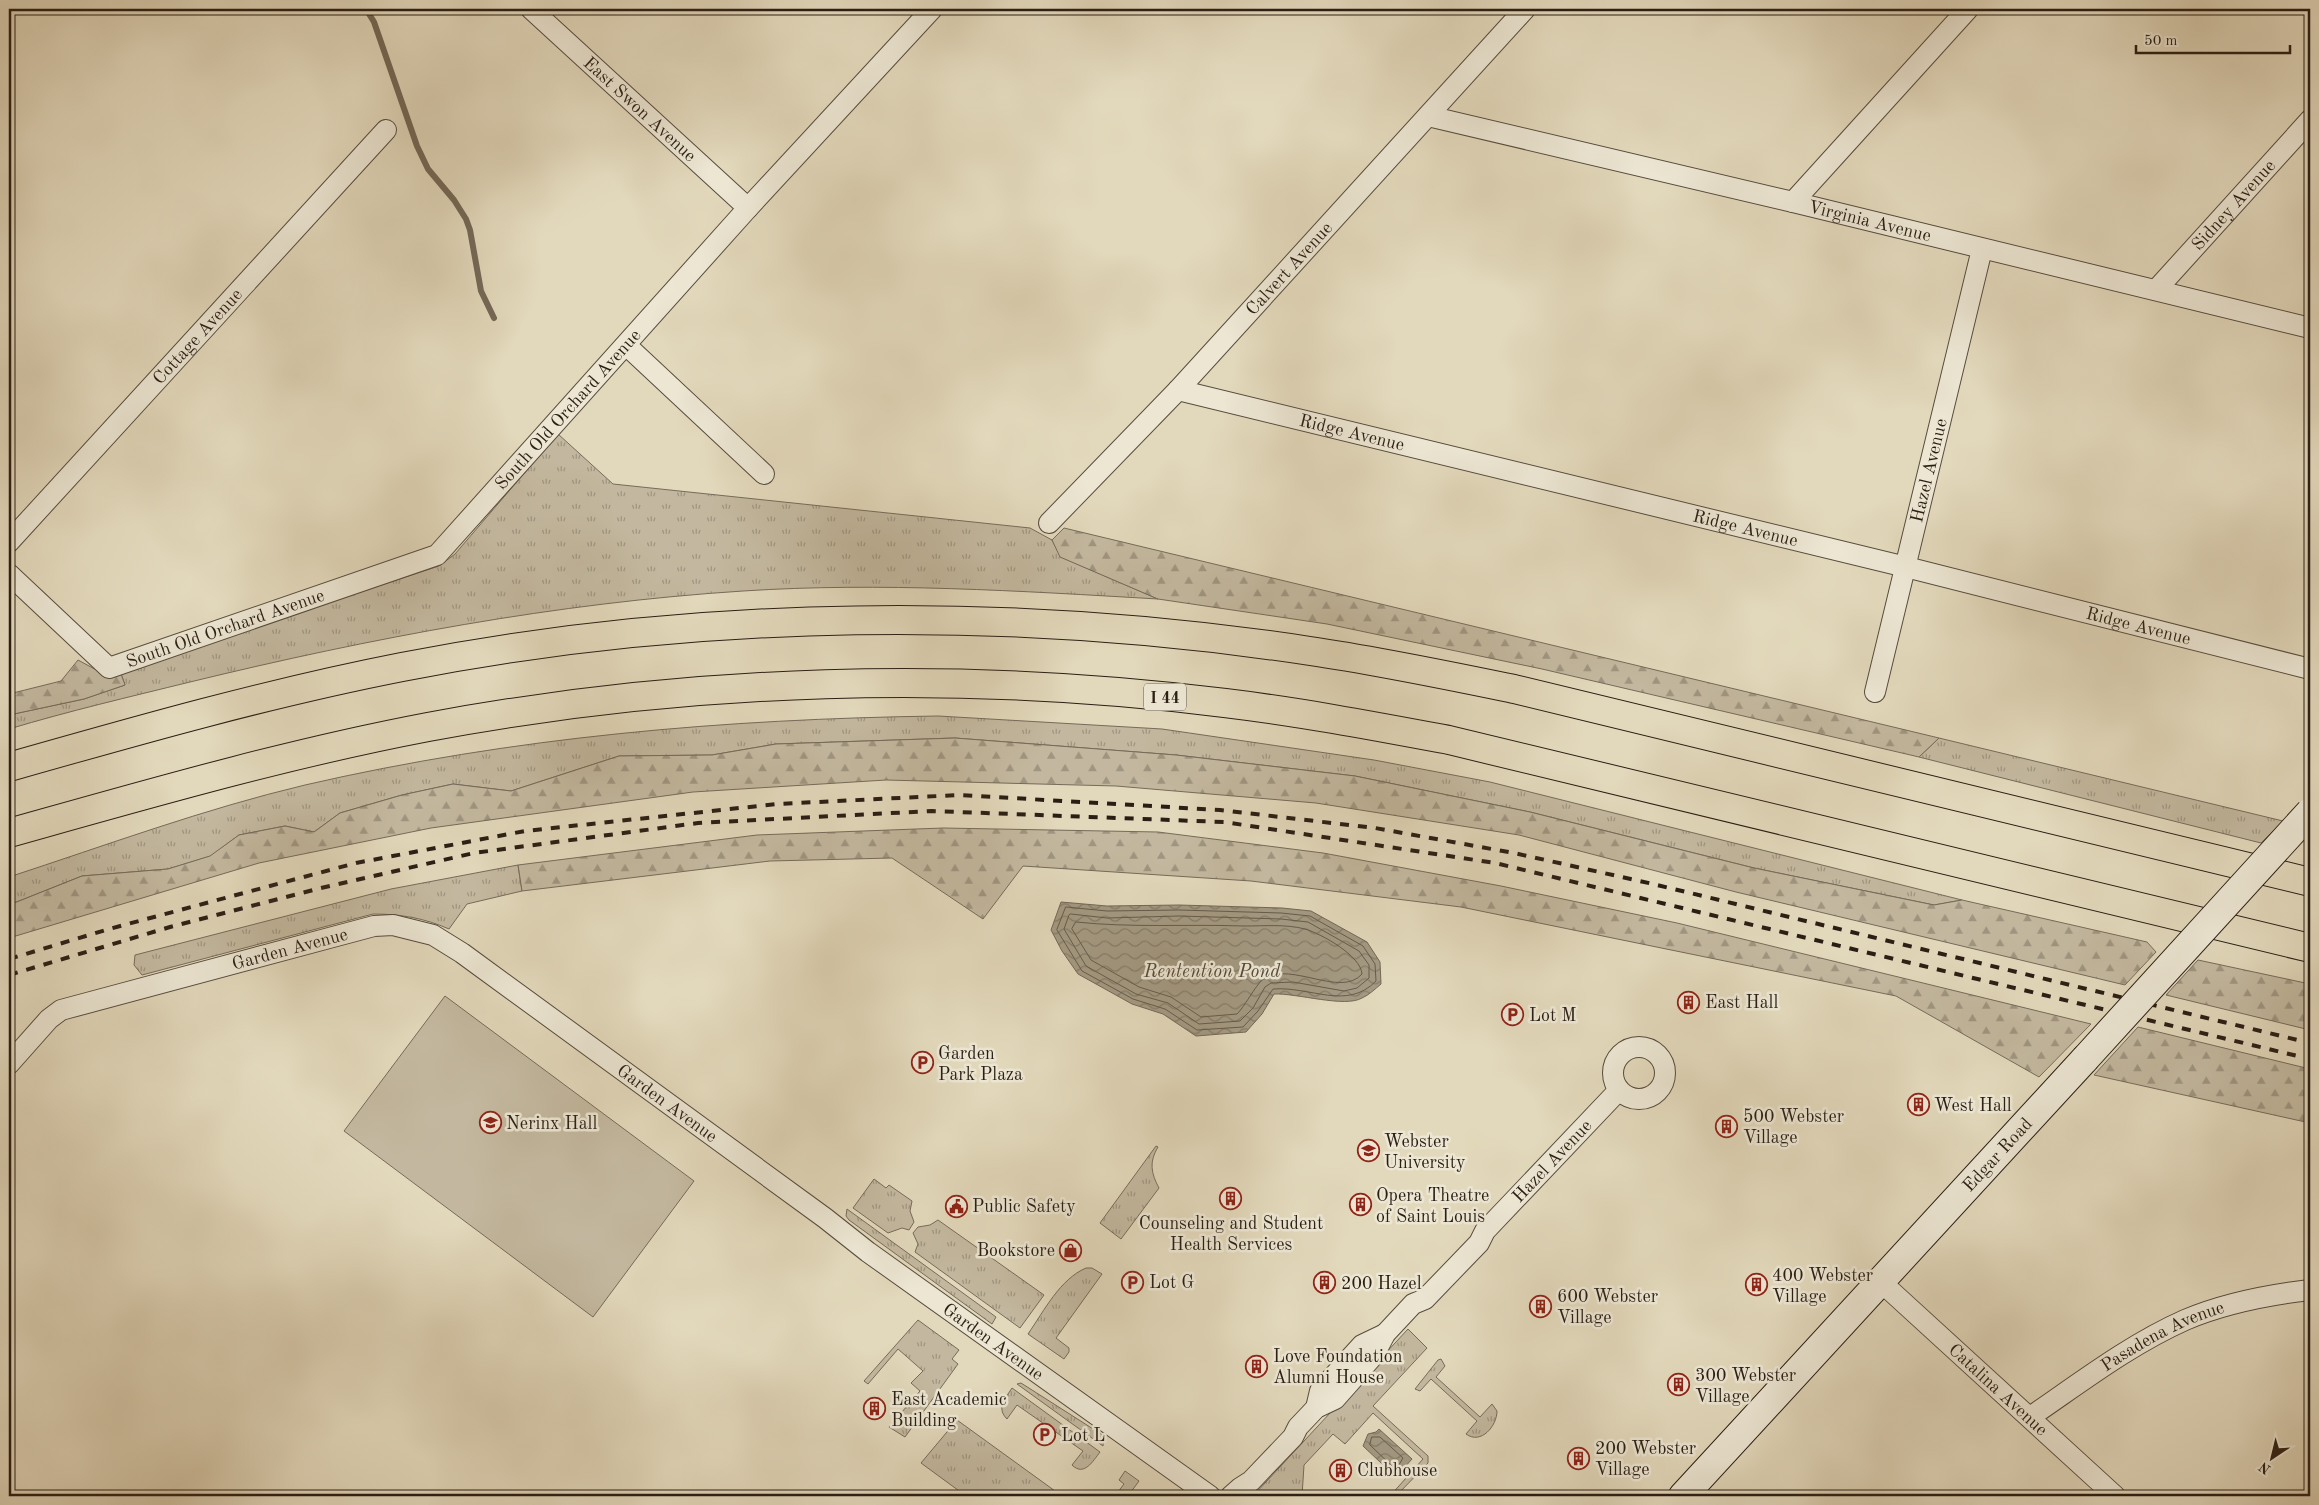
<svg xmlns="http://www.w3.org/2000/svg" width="2319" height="1505" font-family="'Old Standard TT',serif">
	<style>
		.grass { fill: url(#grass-tufts); stroke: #766b5a }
		.forest { fill: url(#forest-firs); stroke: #766b5a }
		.pitch { fill: #c3b89f; stroke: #766b5a }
		.water { fill: url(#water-waves); stroke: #736856 }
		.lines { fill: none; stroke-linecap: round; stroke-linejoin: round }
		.shore { stroke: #665c4b; stroke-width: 1 }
		.stream { stroke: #736856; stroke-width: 6 }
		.street-casing { stroke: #584c3e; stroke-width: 22 }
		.secondary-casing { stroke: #2a1e14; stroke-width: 30 }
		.highway-casing { stroke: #2a1e14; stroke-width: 30 }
		.street { stroke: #ece6d3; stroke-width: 20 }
		.secondary { stroke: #ece6d3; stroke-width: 28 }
		.highway { stroke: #e2d8bb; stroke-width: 28 }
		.rail { stroke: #2a1e14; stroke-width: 4; stroke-dasharray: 9 9; stroke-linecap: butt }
		.secondary-bridge-casing { stroke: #2a1e14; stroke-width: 30; stroke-linecap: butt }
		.secondary-bridge { stroke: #ece6d3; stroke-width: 28 }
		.labels { text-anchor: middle; stroke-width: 5; stroke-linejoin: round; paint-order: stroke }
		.shield { fill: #ece6d3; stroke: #645a4d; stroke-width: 1 }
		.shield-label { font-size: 16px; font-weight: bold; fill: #2a1e14 }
		.street-label { font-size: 18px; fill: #2a1e14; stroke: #ece6d3 }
		.poi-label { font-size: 18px; fill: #2a1e14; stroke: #ece6d3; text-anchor: start }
		.water-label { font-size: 19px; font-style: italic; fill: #54493a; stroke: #ece6d3 }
	</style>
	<defs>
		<pattern id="grass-tufts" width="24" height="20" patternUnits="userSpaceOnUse" patternTransform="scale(1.25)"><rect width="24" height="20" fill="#c3b89f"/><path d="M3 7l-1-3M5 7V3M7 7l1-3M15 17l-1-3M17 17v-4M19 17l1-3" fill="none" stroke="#9f9580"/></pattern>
		<pattern id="forest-firs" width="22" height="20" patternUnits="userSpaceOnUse" patternTransform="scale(1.25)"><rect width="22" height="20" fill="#c3b89f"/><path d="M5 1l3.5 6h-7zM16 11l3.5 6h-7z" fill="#9f9580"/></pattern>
		<pattern id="water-waves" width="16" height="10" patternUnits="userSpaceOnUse" patternTransform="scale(1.25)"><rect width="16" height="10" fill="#a39982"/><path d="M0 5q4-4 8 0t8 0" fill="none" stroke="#857c69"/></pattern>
	</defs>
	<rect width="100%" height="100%" fill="#e2d8bb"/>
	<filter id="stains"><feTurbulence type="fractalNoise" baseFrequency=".004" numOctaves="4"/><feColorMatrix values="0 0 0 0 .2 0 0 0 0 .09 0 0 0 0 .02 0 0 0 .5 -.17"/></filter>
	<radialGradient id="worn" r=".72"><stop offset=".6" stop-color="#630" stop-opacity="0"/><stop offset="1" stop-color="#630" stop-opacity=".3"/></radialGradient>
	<g class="grass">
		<path d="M558 434 613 484 1030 528 1052 540 1061 557 1158 599C1020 591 881 582 743 591 556 603 371 638 190 682 129 697 69 711 9 729V715L84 699 125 685 120 671 439 566 455 554Z"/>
		<path d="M938 716 1162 729 1374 760 1490 782 1962 900 1934 905 1754 868 1530 812 1355 776 1176 755 955 738 776 744 712 755 619 756 511 791 453 784 402 795 340 813 314 832 285 826 239 835 211 856 168 869 82 876 9 905V877C107 845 204 809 305 785 513 737 725 719 938 716Z"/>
		<path d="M1939 738 2283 821 2261 843 1919 757Z"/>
		<path d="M518 865 522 891 467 904 449 929C424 918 400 914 373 914L142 975 134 965 135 955 391 889Z"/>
		<path d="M1156 1146 1158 1147C1149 1162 1151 1173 1159 1188L1121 1239 1100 1223Z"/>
		<path d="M874 1179 886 1188 889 1185 912 1201 910 1211 914 1222 909 1230 902 1228 888 1233 853 1208Z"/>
		<path d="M847 1209 996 1317 992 1324 849 1220 846 1216Z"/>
		<path d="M938 1220 1044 1295 1020 1328 915 1252 918 1244 913 1233 918 1227 930 1225Z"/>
		<path d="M1086 1268H1092L1102 1274 1056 1338 1069 1348V1352L1064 1359 1028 1334C1044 1311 1060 1279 1086 1268Z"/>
		<path d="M918 1320 959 1350 952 1359 958 1364 905 1437 889 1427 920 1391 911 1383 923 1371 898 1349 868 1384 864 1381Z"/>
		<path d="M1408 1329 1427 1348 1373 1406 1428 1456V1463L1396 1496H1390L1423 1459 1373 1413 1345 1444 1333 1434 1304 1465 1302 1496H1253Z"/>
		<path d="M1441 1359 1445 1366 1436 1377 1480 1417 1492 1404 1497 1411C1497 1426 1481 1445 1466 1434L1477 1421 1431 1379 1420 1391 1415 1389 1438 1360Z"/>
		<path d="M1021 1383 1101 1434 1104 1437 1103 1446 1017 1384Z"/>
		<path d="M1012 1388 1100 1452C1093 1461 1084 1477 1072 1465L1083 1451 1017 1405 1007 1419C996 1408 1005 1399 1012 1388Z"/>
		<path d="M957 1420 1062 1496H966L921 1463Z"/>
		<path d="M1125 1471 1139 1481 1128 1496H1115L1124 1484 1119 1480Z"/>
	</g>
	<g class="forest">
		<path d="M1064 528 1939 738 1919 757 1542 669 1327 624 1158 599 1060 557 1052 540Z"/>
		<path d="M78 660 102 673 120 671 125 685 84 699 9 715V694L61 681Z"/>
		<path d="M955 738 1176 755 1355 776 1530 812 1754 868 1934 905 1962 900 2147 942 2156 952 2125 985 1736 892 1519 835 1316 803 1116 786 886 780 693 792 431 828 259 863 9 938V905L82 876 168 869 210 856 239 835 285 826 314 832 340 813 402 795 453 784 511 791 619 756 712 755 776 744Z"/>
		<path d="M943 828 1158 832 1323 853 1501 886 1677 923 2091 1024 2039 1077 1896 996 1461 907 1251 881 1023 866 983 919 892 858 770 861 522 891 518 865 757 835Z"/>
		<path d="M2198 960 2310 984V1030L2166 995Z"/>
		<path d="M2138 1027 2310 1069V1123L2094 1075Z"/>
	</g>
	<path class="pitch" d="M445 996 694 1181 593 1317 344 1131Z"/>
	<g class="water">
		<path d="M1061 902 1107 906 1179 905 1282 908 1311 911 1367 942 1380 962 1381 984C1375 989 1369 995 1362 998 1345 1008 1297 993 1274 994L1262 1014 1246 1032 1196 1036 1163 1014 1132 1004 1078 974 1062 951 1051 930Z"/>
		<path d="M1379 1429 1412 1459 1396 1477 1363 1446 1368 1434 1376 1432Z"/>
	</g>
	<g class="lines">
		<g class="shore">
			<path d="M1066 907 1107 911 1179 910 1281 913 1310 916 1363 946 1375 964 1376 981C1347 1011 1310 986 1273 989L1258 1011 1243 1027 1197 1030 1165 1009 1133 999 1082 971 1057 930Z"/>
			<path d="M1071 914 1107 918 1179 916 1281 919 1308 922 1359 951 1369 965V978L1357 988 1344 991 1293 982 1271 983 1265 987 1253 1008 1240 1021 1199 1024 1168 1003 1136 994 1086 966 1064 929 1069 915Z"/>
			<path d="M1076 922C1132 928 1188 924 1244 926 1264 926 1286 924 1305 929 1322 934 1361 956 1362 974 1341 998 1292 962 1265 978 1257 982 1246 1005 1237 1014L1201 1017 1171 997 1139 987 1091 960 1072 929Z"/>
			<path d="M1372 1437H1380L1403 1458 1397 1468H1394L1370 1445Z"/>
		</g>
		<path class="stream" d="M366 9 374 22 417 146 428 169 454 200 466 219 470 230 481 291 494 318"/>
		<defs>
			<g id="street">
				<path id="s1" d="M531 9 748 208"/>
				<path id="s2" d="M1428 116 1793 202 2310 328"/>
				<path d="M1793 202 1968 9"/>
				<path id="s3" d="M2156 290 2310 120"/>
				<path d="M626 345 764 474"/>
				<path id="s4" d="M1178 390 1906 567 2310 669"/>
				<path id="s5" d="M1049 523 1178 390 1525 9"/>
				<path id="s6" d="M9 542 386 130"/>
				<path id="s7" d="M9 574 109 668 437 555 748 208 932 9"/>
				<path id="s8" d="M1875 692 1982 249"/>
				<circle cx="1639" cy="1073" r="26"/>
				<path id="s9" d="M9 1064 49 1019 61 1010 374 926 393 925 433 935 462 953 825 1218 868 1252 1210 1496"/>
				<path id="s10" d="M1881 1282 2115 1496"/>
				<path d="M1316 1408 1320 1391 1362 1345 1385 1334"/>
				<path id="s11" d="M2030 1417C2080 1383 2129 1345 2185 1320 2225 1303 2267 1295 2310 1290"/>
				<path id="s12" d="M1231 1496 1240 1488 1251 1481 1293 1437 1298 1427 1316 1408 1335 1399 1374 1355 1385 1334 1413 1304 1425 1299 1479 1243 1485 1231 1619 1090"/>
			</g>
			<g id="secondary">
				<path id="s13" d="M1683 1496 2085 1059"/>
			</g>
			<g id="highway">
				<path d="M9 767C139 730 269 693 402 667 697 609 1014 606 1310 651 1379 661 1446 675 1514 689L2310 882"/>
				<path d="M9 833C148 794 286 754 428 727 689 678 961 670 1225 703 1300 712 1374 726 1449 740L2310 948"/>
			</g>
		</defs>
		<use href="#street" class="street-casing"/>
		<use href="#secondary" class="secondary-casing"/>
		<use href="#highway" class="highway-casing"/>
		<use href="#street" class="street"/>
		<use href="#secondary" class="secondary"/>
		<use href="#highway" class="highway"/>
		<g class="rail">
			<path d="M9 959 109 929 356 863 525 831 777 804 959 795 1220 810 1375 828 1514 853 1653 884 2310 1043"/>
			<path d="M9 975 170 927 321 888 474 853 698 823 932 811 1224 822 1495 863 2310 1059"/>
		</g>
		<defs>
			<path id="secondary-bridge" d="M2085 1059 2310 812"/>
		</defs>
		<use href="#secondary-bridge" class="secondary-bridge-casing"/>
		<use href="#secondary-bridge" class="secondary-bridge"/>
	</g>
	<defs>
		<symbol id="building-ring" viewBox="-11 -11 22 22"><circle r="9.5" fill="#ece6d3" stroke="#8f2418" stroke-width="1.5"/><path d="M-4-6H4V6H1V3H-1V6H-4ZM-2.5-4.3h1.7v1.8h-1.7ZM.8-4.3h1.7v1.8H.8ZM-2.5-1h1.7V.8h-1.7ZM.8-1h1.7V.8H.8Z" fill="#8f2418"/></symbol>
		<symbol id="parking-ring" viewBox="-11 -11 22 22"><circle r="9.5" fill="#ece6d3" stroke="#8f2418" stroke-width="1.5"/><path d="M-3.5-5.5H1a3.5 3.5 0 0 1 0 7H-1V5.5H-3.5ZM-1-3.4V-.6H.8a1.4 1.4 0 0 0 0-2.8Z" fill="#8f2418"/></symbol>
		<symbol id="school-ring" viewBox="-11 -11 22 22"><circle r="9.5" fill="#ece6d3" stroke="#8f2418" stroke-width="1.5"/><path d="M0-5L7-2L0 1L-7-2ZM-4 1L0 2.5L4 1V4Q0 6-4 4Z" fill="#8f2418"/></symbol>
		<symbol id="university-ring" viewBox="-11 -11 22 22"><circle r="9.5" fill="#ece6d3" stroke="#8f2418" stroke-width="1.5"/><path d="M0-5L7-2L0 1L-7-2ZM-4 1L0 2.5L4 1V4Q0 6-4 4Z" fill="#8f2418"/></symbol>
		<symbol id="civic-ring" viewBox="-11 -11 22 22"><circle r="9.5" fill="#ece6d3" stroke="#8f2418" stroke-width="1.5"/><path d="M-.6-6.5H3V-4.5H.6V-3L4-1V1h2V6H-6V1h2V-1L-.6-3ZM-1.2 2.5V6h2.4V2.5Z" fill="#8f2418"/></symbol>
		<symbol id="shop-ring" viewBox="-11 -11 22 22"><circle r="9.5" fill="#ece6d3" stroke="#8f2418" stroke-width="1.5"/><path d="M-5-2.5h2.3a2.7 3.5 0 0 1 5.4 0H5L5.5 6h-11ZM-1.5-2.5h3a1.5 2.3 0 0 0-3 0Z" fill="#8f2418"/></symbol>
	</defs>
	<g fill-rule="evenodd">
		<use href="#building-ring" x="1676" y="990" width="25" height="25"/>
		<use href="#parking-ring" x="1500" y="1002" width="25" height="25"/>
		<use href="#parking-ring" x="910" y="1050" width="25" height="25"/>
		<use href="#building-ring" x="1906" y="1092" width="25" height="25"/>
		<use href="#school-ring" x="478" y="1110" width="25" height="25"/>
		<use href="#building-ring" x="1714" y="1114" width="25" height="25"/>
		<use href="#university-ring" x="1356" y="1138" width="25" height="25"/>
		<use href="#building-ring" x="1218" y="1186" width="25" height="25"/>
		<use href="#building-ring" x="1348" y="1192" width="25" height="25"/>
		<use href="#civic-ring" x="944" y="1194" width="25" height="25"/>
		<use href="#shop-ring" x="1058" y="1238" width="25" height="25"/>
		<use href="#parking-ring" x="1120" y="1270" width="25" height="25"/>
		<use href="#building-ring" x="1312" y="1270" width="25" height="25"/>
		<use href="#building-ring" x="1744" y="1272" width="25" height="25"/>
		<use href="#building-ring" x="1528" y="1294" width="25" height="25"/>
		<use href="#building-ring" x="1244" y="1354" width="25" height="25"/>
		<use href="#building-ring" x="1666" y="1372" width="25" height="25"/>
		<use href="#building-ring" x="862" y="1396" width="25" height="25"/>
		<use href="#parking-ring" x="1032" y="1422" width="25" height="25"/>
		<use href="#building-ring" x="1566" y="1446" width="25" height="25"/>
		<use href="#building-ring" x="1328" y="1458" width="25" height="25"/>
	</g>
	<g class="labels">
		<rect class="shield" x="1144" y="683.5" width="42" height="27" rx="4"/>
		<g class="shield-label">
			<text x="1165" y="703">I 44</text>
		</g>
		<g class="street-label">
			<text dy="6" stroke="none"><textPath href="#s1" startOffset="148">East Swon Avenue</textPath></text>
			<text dy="6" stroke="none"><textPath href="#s3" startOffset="115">Sidney Avenue</textPath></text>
			<text dy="6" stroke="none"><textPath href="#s2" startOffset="454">Virginia Avenue</textPath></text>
			<text dy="6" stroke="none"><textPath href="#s5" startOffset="350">Calvert Avenue</textPath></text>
			<text dy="6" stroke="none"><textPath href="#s6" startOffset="279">Cottage Avenue</textPath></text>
			<text dy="6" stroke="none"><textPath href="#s7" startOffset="680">South Old Orchard Avenue</textPath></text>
			<text dy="6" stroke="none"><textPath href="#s4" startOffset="179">Ridge Avenue</textPath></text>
			<text dy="6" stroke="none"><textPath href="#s8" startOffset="228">Hazel Avenue</textPath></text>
			<text dy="6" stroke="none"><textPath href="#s4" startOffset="584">Ridge Avenue</textPath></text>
			<text dy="6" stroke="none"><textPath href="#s4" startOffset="989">Ridge Avenue</textPath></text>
			<text dy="6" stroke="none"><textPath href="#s7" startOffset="260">South Old Orchard Avenue</textPath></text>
			<text dy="6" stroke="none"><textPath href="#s9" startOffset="312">Garden Avenue</textPath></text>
			<text dy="6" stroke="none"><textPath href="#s9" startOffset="748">Garden Avenue</textPath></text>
			<text dy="6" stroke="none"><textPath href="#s13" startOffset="464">Edgar Road</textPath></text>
			<text dy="6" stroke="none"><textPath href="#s12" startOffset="469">Hazel Avenue</textPath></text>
			<text dy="6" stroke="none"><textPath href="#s11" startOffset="156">Pasadena Avenue</textPath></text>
			<text dy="6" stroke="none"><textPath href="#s9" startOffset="1152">Garden Avenue</textPath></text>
			<text dy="6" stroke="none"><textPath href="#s10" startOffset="159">Catalina Avenue</textPath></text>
		</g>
		<g class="poi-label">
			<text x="1705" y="1008">East Hall</text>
			<text x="1529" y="1021">Lot M</text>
			<text x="938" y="1059">Garden<tspan x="938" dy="21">Park Plaza</tspan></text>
			<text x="1934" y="1111">West Hall</text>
			<text x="1743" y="1122">500 Webster<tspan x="1743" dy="21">Village</tspan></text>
			<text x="506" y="1129">Nerinx Hall</text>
			<text x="1384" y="1147">Webster<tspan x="1384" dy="21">University</tspan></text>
			<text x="1376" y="1201">Opera Theatre<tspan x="1376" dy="21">of Saint Louis</tspan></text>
			<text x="972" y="1212">Public Safety</text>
			<text x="1231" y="1229" text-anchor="middle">Counseling and Student<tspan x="1231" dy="21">Health Services</tspan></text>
			<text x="1055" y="1256" text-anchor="end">Bookstore</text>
			<text x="1772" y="1281">400 Webster<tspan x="1772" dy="21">Village</tspan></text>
			<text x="1149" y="1288">Lot G</text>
			<text x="1341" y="1289">200 Hazel</text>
			<text x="1557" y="1302">600 Webster<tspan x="1557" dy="21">Village</tspan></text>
			<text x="1273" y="1362">Love Foundation<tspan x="1273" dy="21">Alumni House</tspan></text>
			<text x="1695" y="1381">300 Webster<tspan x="1695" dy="21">Village</tspan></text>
			<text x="891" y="1405">East Academic<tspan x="891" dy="21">Building</tspan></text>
			<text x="1061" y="1441">Lot L</text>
			<text x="1595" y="1454">200 Webster<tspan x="1595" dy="21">Village</tspan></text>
			<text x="1357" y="1476">Clubhouse</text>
		</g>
		<g class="water-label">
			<text x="1212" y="977">Rentention Pond</text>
		</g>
	</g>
	<rect width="2319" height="1505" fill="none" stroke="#e2d8bb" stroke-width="30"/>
	<rect x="10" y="10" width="2299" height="1485" fill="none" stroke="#2a1e14" stroke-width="2.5"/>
	<rect x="15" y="15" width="2289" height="1475" fill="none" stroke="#2a1e14"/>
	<g transform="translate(2272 1458) rotate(215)" stroke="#ece6d3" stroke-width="4" paint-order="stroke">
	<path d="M0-4L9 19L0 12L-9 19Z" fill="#2a1e14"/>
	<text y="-8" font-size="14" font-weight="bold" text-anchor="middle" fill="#2a1e14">N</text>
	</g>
	<path d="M2136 45v8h154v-8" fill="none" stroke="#2a1e14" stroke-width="2.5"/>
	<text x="2144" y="45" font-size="15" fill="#2a1e14" stroke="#ece6d3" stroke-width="4" paint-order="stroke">50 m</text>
	<rect width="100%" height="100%" filter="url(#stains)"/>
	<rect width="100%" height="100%" fill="url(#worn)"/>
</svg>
